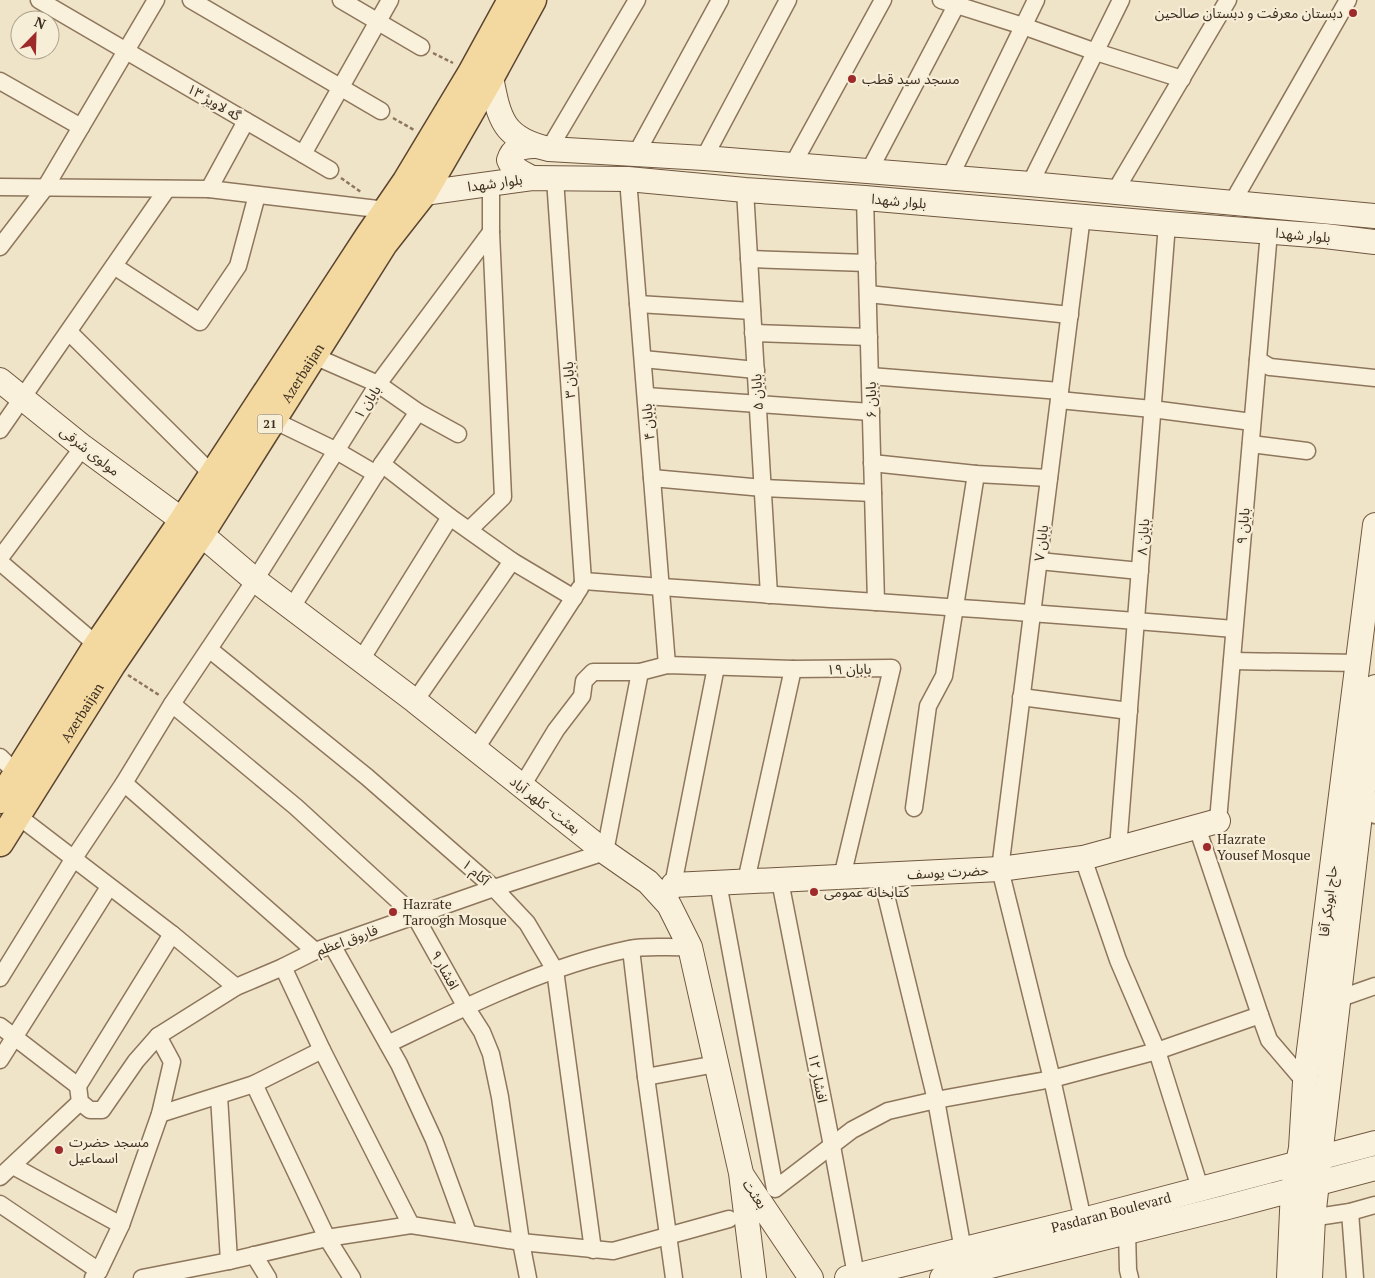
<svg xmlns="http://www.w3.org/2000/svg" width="1375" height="1278" font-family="'PT Serif','Noto Sans Arabic',serif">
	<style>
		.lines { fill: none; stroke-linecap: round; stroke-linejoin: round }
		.street-casing { stroke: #8d765c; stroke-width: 19 }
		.secondary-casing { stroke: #6f573f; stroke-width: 26 }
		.primary-casing { stroke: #5b4430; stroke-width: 29 }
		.path { stroke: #8d765c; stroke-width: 2.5; stroke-dasharray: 4 2.5; stroke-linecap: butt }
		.street { stroke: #faf1dc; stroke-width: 16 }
		.secondary { stroke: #faf1dc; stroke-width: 24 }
		.primary { stroke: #f3d9a0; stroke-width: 26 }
		.poi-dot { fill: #9e2a2b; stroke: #f7eed8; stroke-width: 2 }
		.labels { text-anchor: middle; stroke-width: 4.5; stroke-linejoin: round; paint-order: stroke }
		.shield { fill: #f7eed8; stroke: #756857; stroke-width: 1 }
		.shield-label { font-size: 12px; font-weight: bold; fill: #3d2e20 }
		.poi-label { font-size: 14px; fill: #3d2e20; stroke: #f7eed8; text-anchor: start }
		.street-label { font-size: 14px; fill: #3d2e20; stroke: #f7eed8 }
	</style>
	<rect width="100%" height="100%" fill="#f0e4c8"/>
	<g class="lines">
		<defs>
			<g id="street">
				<path d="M39 0 330 170"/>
				<path d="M191 0 381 111"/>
				<path d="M341 0 421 47"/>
				<path d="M941 0 1023 26 1096 52 1182 79"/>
				<path d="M0 81 81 127"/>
				<path d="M549 149 637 0"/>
				<path d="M303 154 390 0"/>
				<path d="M636 154 720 0"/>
				<path d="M704 158 788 0"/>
				<path d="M792 166 883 0"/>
				<path d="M869 171 959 0"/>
				<path d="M555 179 583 581"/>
				<path d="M628 179 667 665"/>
				<path d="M949 179 1036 0"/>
				<path d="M1030 184 1121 0"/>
				<path d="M0 187 209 189 386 210"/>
				<path d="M209 189 246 121"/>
				<path d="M745 190 769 595"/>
				<path d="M1114 193 1228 0"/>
				<path d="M865 198 876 602"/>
				<path d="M1232 203 1348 0"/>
				<path d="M1082 216 1000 869 1052 1079 1083 1220"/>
				<path d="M0 247 45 188 156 0"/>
				<path d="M749 259 867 263"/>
				<path d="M114 266 200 322 238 266 257 195"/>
				<path d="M868 294 1070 315"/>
				<path d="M638 304 752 311"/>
				<path d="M69 332 213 475"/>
				<path d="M753 333 869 337"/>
				<path d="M314 356 378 384 418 412 458 434"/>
				<path d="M643 359 756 370"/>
				<path d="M1258 360 1270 367 1375 378"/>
				<path d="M870 376 1060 391"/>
				<path d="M646 396 871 412"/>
				<path d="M1059 400 1152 409 1252 422"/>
				<path d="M273 420 335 450 376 474"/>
				<path d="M0 430 167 189"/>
				<path d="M1251 444 1307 451"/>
				<path d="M872 463 976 474 1049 478"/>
				<path d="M382 464 450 517 512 561 574 598"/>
				<path d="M652 478 763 488 873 493"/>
				<path d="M469 530 503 497 491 232V183"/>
				<path d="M0 558 83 447"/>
				<path d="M1039 561 1140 571"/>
				<path d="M0 562 97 645"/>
				<path d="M583 581C800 598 1017 610 1234 629"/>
				<path d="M292 607 382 464 418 412"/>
				<path d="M209 649 367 777 494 888 527 923 555 970 593 1250"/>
				<path d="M361 660 450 517"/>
				<path d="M1232 661 1359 663"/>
				<path d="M1021 697 1129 711"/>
				<path d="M415 701 512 561"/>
				<path d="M172 704 296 807 415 916 466 1007 482 1032 491 1054 500 1097 521 1242 528 1278"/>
				<path d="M475 750 580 588"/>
				<path d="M0 757 17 774"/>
				<path d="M124 783 315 951"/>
				<path d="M522 786 556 730 582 696 584 681 593 672H640L667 665 793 669 892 668 842 877"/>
				<path d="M1365 789 1375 815"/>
				<path d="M914 808 928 706 944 676 976 474"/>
				<path d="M18 816 172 934 236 987"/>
				<path d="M1218 821 1269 232"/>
				<path d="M1197 827 1260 1015"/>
				<path d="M1118 849 1167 224"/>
				<path d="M1083 858 1118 960 1157 1051 1200 1188"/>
				<path d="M881 875 936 1100 963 1250"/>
				<path d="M746 881 793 669"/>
				<path d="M780 881 832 1146 856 1275"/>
				<path d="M718 883 775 1189 852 1130 888 1111 936 1100 1052 1079 1157 1051 1260 1015 1269 1040 1305 1082"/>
				<path d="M671 895 716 667"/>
				<path d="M172 934 78 1086 80 1102 90 1110H102L136 1061 158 1036 236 987 283 967 315 951 494 888 605 852 640 672"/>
				<path d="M332 945 399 1064 434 1140 468 1233"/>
				<path d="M631 949 646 1077 674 1278"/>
				<path d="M283 967 322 1050 411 1225"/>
				<path d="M0 978 74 858 124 783 172 704 255 580 378 384 491 232"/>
				<path d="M1338 999 1375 986"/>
				<path d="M0 1026 78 1086"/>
				<path d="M388 1044C465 1007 544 967 629 949 647 945 671 948 690 947"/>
				<path d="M0 1060 109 887"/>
				<path d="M646 1077 716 1064"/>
				<path d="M254 1084 327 1238 352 1278"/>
				<path d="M219 1096 229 1261"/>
				<path d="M160 1114 254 1084 322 1050"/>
				<path d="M13 1166 121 1225"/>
				<path d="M0 1177 80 1102"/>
				<path d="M0 1204 99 1271"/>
				<path d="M1350 1212 1355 1278"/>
				<path d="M1304 1219 1350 1212 1375 1205"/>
				<path d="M1127 1232 1128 1270 1130 1278"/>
				<path d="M254 1255 268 1278"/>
				<path d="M93 1278 99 1271 121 1225 160 1114 172 1062 158 1036"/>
				<path d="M142 1278 229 1261 327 1238 411 1225 521 1242 613 1251 729 1219"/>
			</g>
			<g id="secondary">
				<path d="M491 77C499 119 503 139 549 149L704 158 1030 184 1375 216"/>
				<path d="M532 178C523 173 513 170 509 160 513 147 522 147 535 146"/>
				<path d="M412 185 424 193 532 178 628 179 745 190 865 198 1167 224 1325 236 1375 242"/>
				<path d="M0 380 83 447 201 534 255 580 415 701 605 852 648 882 669 905 690 947 741 1173 754 1278"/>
				<path d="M673 885 1000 869 1083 858 1218 821"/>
				<path d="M743 1177 811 1278"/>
				<path id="s1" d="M847 1278 1083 1220 1375 1143"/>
				<path d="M942 1278 1224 1208 1375 1168"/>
				<path d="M1289 1278 1293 1189 1301 1148 1305 1082 1375 525"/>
				<path d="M1310 1278 1313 1218 1320 1156 1375 687"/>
			</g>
			<g id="primary">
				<path d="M0 800 97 645 182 521 369 235 406 181 471 73 511 0"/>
				<path id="s2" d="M0 843 112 665 201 534 384 244 424 193 491 77 533 0"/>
			</g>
		</defs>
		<use href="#street" class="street-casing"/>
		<use href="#secondary" class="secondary-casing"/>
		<use href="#primary" class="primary-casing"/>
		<g class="path">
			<path d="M433 53 453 63"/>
			<path d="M393 118 414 130"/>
			<path d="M341 178 361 192"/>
			<path d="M128 675 159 695"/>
		</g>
		<use href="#street" class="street"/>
		<use href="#secondary" class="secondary"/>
		<use href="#primary" class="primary"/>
	</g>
	<g class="poi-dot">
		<circle cx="1353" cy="13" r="5"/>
		<circle cx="852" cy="79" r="5"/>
		<circle cx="1207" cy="847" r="5"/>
		<circle cx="814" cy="892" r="5"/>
		<circle cx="393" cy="912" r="5"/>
		<circle cx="59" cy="1150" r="5"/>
	</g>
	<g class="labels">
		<rect class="shield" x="257.5" y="414.5" width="25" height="19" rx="4"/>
		<g class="shield-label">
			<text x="270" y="428">21</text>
		</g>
		<g class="poi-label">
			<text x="1343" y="18" text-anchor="end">دبستان معرفت و دبستان صالحین</text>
			<text x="862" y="84">مسجد سید قطب</text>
			<text x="1217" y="844">Hazrate<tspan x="1217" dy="16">Yousef Mosque</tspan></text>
			<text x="824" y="897">کتابخانه عمومی</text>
			<text x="403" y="909">Hazrate<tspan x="403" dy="16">Taroogh Mosque</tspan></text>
			<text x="69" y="1147">مسجد حضرت<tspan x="69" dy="16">اسماعیل</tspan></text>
		</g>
		<g class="street-label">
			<text transform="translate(214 102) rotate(30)" y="5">گه لاویژ ۱۳</text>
			<text transform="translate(495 183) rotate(-8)" y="5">بلوار شهدا</text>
			<text transform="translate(899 201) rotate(5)" y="5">بلوار شهدا</text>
			<text transform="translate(1303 235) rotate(5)" y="5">بلوار شهدا</text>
			<text dy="5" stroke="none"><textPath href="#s2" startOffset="559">Azerbaijan</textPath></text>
			<text transform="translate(569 380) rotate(-94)" y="5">بابان ۳</text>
			<text transform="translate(757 392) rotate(-93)" y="5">بابان ۵</text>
			<text transform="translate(871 400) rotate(-91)" y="5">بابان ۶</text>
			<text transform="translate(367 402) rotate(-57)" y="5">بابان ۱</text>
			<text transform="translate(648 422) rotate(-95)" y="5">بابان ۴</text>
			<text transform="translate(90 451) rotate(38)" y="5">مولوی شرقی</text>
			<text transform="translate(1243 526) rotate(-85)" y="5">بابان ۹</text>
			<text transform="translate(1143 537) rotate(-86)" y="5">بابان ۸</text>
			<text transform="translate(1041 543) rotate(-83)" y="5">بابان ۷</text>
			<text transform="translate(849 669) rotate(-1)" y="5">بابان ۱۹</text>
			<text dy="5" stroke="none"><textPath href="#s2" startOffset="154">Azerbaijan</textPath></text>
			<text transform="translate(545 805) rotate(38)" y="5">بعثت- کلهر آباد</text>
			<text transform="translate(476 872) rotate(41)" y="5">آکام ۱</text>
			<text transform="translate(948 872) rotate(-3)" y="5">حضرت یوسف</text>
			<text transform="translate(1328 901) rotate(-83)" y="5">حاج ابوبکر آقا</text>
			<text transform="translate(347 940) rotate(-20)" y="5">فاروق اعظم</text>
			<text transform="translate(445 970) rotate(61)" y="5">افشار ۹</text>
			<text transform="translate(818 1078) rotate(79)" y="5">افشار ۱۲</text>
			<text transform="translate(755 1194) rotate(56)" y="5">بعثت</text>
			<text dy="5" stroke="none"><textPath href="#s1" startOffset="272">Pasdaran Boulevard</textPath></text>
		</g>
	</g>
	<g transform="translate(35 35) rotate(23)"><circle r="24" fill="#f7eed8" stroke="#ada18e"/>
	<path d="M0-4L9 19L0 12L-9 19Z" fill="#9e2a2b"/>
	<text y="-8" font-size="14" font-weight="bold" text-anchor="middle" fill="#3d2e20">N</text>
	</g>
</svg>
